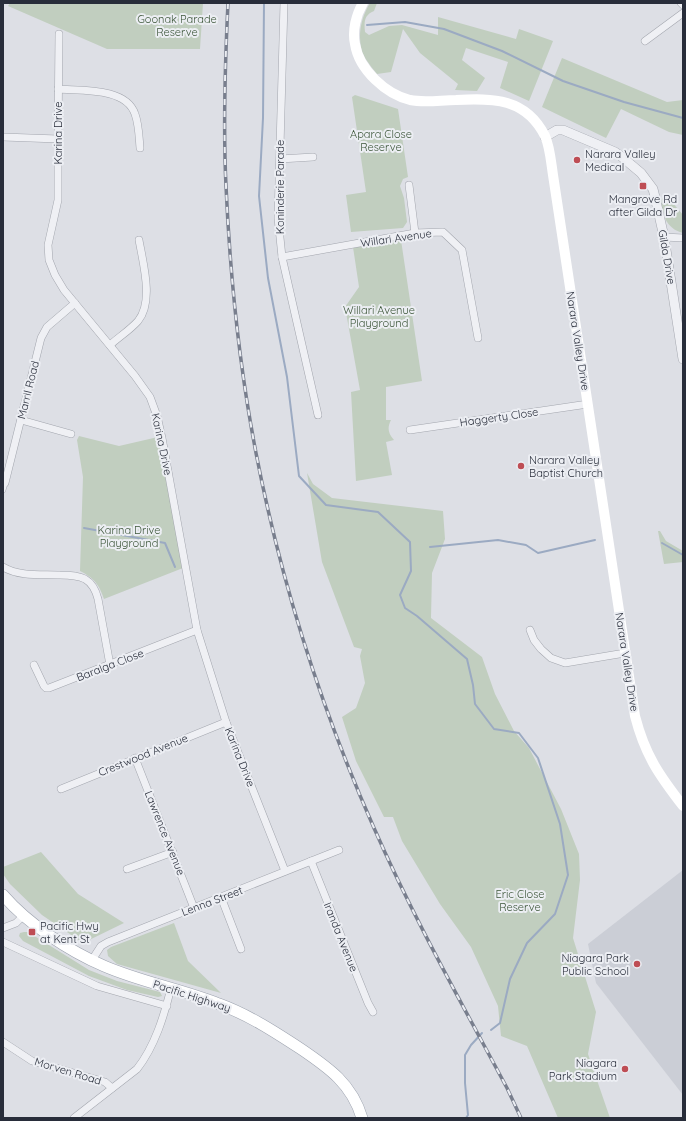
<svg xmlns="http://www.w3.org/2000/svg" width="686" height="1121" font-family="Quicksand,sans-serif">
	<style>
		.built { fill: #cbced6 }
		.green { fill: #c1cebf }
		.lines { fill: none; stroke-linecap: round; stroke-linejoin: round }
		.stream { stroke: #9baac2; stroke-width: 2 }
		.pedestrian-casing { stroke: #a3a6ae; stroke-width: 6 }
		.minor-casing { stroke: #a3a6ae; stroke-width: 8 }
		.tertiary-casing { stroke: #a3a6ae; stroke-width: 10 }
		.primary-casing { stroke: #9da3af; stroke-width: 12 }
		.pedestrian { stroke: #eff0f4; stroke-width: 5 }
		.minor { stroke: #eff0f4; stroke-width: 7 }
		.tertiary { stroke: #eff0f4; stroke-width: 9 }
		.secondary { stroke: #fff; stroke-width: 10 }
		.primary { stroke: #fff; stroke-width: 11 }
		.rail-casing { stroke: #787e8d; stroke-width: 3.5 }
		.rail { stroke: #eceef3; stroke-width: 2; stroke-dasharray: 6; stroke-linecap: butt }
		.poi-dot { fill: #be4d54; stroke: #eceef3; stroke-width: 1.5 }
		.labels { text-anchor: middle; stroke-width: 4; stroke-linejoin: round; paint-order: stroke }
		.park-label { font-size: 11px; fill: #3a5437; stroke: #eceef3 }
		.street-label { font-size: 11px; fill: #282d3a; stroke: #eceef3 }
		.poi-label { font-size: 11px; fill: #282d3a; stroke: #eceef3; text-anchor: start }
	</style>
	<rect width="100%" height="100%" fill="#dddfe5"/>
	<path class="built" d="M683 870V1095L596 983 588 944Z"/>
	<g class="green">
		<path d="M10 3H203L200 49H107L8 6Z"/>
		<path d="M370 3H377L374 11C364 15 364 22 365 32L369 35 389 26 402 25 438 35V17L516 39 519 29 553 41 529 101 500 88 508 62 466 48 462 60 485 78 477 91 455 90 458 84 420 53 403 29 391 72 377 74C373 69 369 64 365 58 356 41 360 19 370 3Z"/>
		<path d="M562 58 667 102 683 100V135L669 132 621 109 606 138 542 107Z"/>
		<path d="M355 95 398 109 408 177 403 179 400 186 404 198 407 222 403 228 351 232 346 195 366 192 352 97Z"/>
		<path d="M664 197 672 202 683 215V233C665 228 663 215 661 199Z"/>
		<path d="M401 240 422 381 386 387V420H391C387 428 388 433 394 440L386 442 392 475 356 481 351 392 360 390 345 307 359 287 353 247Z"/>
		<path d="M79 436 119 446 158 437 183 568 104 599C99 584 94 578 80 571L83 477 77 440Z"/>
		<path d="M307 473 313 484 332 498 443 511 445 539 432 573 431 618 482 657 495 694 514 731 529 748 561 809 579 854 580 880 573 938 596 1012 588 1054 610 1118H558L527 1046 501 1036 498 1006 471 947 440 904 402 841 393 817H384L356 761 342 717 356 708 365 683 360 656 362 649 354 647 322 562Z"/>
		<path d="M658 531H660L666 541 683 551V562L664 564Z"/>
		<path d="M41 852 78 894 124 923 83 943 42 915 10 884 3 874V867Z"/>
		<path d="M174 923 188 961 221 993 117 964 108 956 107 950 111 947Z"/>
		<path d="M24 932H28L89 970 117 981 160 992 162 996 158 997 127 990 89 976 23 941 19 936 20 933Z"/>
	</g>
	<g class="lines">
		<g class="stream">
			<path d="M264 3 263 118 259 196 268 278 287 377 299 476 326 505 378 512 410 542 411 571 400 595 405 608 417 616 467 659 473 685 475 704 494 729 519 733 538 758 560 824 568 875 555 914 527 943 510 979 500 1023 491 1030"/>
			<path d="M367 25 405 22 444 29 502 51 563 81 624 102 683 118"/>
			<path d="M84 528 165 543 175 567"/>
			<path d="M662 543 683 555"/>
			<path d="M430 547 498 540 526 545 538 553 595 540"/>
			<path d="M466 1118 468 1115 465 1083V1055L471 1045 482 1033"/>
		</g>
		<defs>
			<path id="pedestrian" d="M3 490 5 483"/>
			<g id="minor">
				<path d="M284 3 278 218 282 257 318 415"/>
				<path d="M681 3 683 5"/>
				<path d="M59 34 58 139V200L48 245 49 260 55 275 64 290 135 376 150 397 157 416 162 438 197 630 226 722 285 871"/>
				<path d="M645 41 683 13"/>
				<path d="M58 89C81 91 126 87 135 114 139 125 139 137 140 148"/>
				<path d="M3 137 58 139"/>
				<path d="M280 159 313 157"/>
				<path d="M409 185 415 233"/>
				<path d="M664 237 683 238"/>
				<path d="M282 257 415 233 443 232 462 250 478 338"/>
				<path d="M110 345C119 337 130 330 138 321 154 302 143 263 139 240"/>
				<path d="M21 420 71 434"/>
				<path d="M410 430 588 404"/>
				<path d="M5 483 41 338 47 327 75 303"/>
				<path d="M3 567C20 577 42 574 60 575 68 575 77 575 85 579 92 583 96 591 98 599L110 665"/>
				<path d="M530 630 534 640 541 649 551 658 565 663 625 653"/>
				<path d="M34 665 44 686 46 688H49L197 630"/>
				<path d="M135 758 194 908"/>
				<path d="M61 789 226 722"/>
				<path d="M311 861 368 1003 373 1012"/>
				<path d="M127 869 173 852"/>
				<path d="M221 897 241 949"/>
				<path d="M3 928 16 923 23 916"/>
				<path d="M3 942 97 986 167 1006"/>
				<path d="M92 960 101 946 108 942 339 850"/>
				<path d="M3 1042 32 1061 105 1082 112 1088"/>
				<path d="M74 1118 137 1069C155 1046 164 1016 171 988"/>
			</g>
			<path id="tertiary" d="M545 137 557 130H563L615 152 622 157 641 173 653 189 655 197 664 237 683 359"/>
			<path id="primary" d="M3 895C28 924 69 951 104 966 141 982 181 989 219 1004 249 1015 275 1032 301 1049 329 1068 352 1084 362 1118"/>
		</defs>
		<use href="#pedestrian" class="pedestrian-casing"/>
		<use href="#minor" class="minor-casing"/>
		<use href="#tertiary" class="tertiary-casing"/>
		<use href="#primary" class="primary-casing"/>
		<use href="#pedestrian" class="pedestrian"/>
		<use href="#minor" class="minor"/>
		<use href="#tertiary" class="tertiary"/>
		<path class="secondary" d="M363 3C356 15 352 31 355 44 359 70 386 94 410 100 425 103 441 100 456 100 493 98 526 98 545 136 550 147 551 162 553 175L635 716C645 755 659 775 683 806"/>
		<use href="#primary" class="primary"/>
		<defs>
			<path id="rail" d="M228 3C225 64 223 125 226 186 230 275 239 365 256 453 281 582 321 708 374 828 413 917 461 1002 507 1088L521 1118"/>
		</defs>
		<use href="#rail" class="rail-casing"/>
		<use href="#rail" class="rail"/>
	</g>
	<g class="poi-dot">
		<circle cx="577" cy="160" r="4"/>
		<rect x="639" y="182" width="8" height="8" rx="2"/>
		<circle cx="521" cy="466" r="4"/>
		<rect x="28" y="928" width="8" height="8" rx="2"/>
		<circle cx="637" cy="964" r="4"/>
		<circle cx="625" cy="1069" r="4"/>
	</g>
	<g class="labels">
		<g class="park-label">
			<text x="177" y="23">Goonak Parade<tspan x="177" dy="13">Reserve</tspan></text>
			<text x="381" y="138">Apara Close<tspan x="381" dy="13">Reserve</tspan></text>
			<text x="379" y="314">Willari Avenue<tspan x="379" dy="13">Playground</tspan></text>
			<text x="129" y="534">Karina Drive<tspan x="129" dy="13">Playground</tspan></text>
			<text x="520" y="898">Eric Close<tspan x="520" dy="13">Reserve</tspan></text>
		</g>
		<g class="street-label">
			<text transform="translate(58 133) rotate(-90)" y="4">Karina Drive</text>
			<text transform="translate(280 187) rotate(-90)" y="4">Koninderie Parade</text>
			<text transform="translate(396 238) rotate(-8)" y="4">Willari Avenue</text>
			<text transform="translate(667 257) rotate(80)" y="4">Gilda Drive</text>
			<text transform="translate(578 341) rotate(81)" y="4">Narara Valley Drive</text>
			<text transform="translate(28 390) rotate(-76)" y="4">Marril Road</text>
			<text transform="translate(499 417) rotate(-8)" y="4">Haggerty Close</text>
			<text transform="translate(162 444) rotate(78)" y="4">Karina Drive</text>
			<text transform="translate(627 662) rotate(81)" y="4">Narara Valley Drive</text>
			<text transform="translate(110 665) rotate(-21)" y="4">Baralga Close</text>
			<text transform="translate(143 755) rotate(-22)" y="4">Crestwood Avenue</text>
			<text transform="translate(240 757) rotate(68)" y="4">Karina Drive</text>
			<text transform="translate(165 833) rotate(68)" y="4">Lawrence Avenue</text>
			<text transform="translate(212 901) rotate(-21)" y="4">Lenna Street</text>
			<text transform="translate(341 937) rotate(68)" y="4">Iranda Avenue</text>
			<text transform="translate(192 996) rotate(18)" y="4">Pacific Highway</text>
			<text transform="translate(68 1071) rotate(17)" y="4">Morven Road</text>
		</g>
		<g class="poi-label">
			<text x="585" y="158">Narara Valley<tspan x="585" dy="13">Medical</tspan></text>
			<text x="643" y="203" text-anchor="middle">Mangrove Rd<tspan x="643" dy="13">after Gilda Dr</tspan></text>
			<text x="529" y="464">Narara Valley<tspan x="529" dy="13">Baptist Church</tspan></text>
			<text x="40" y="930">Pacific Hwy<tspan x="40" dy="13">at Kent St</tspan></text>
			<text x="629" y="962" text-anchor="end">Niagara Park<tspan x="629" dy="13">Public School</tspan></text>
			<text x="617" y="1067" text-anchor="end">Niagara<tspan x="617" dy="13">Park Stadium</tspan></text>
		</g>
	</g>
	<rect width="686" height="1121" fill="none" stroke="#282d3a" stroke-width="8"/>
</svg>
